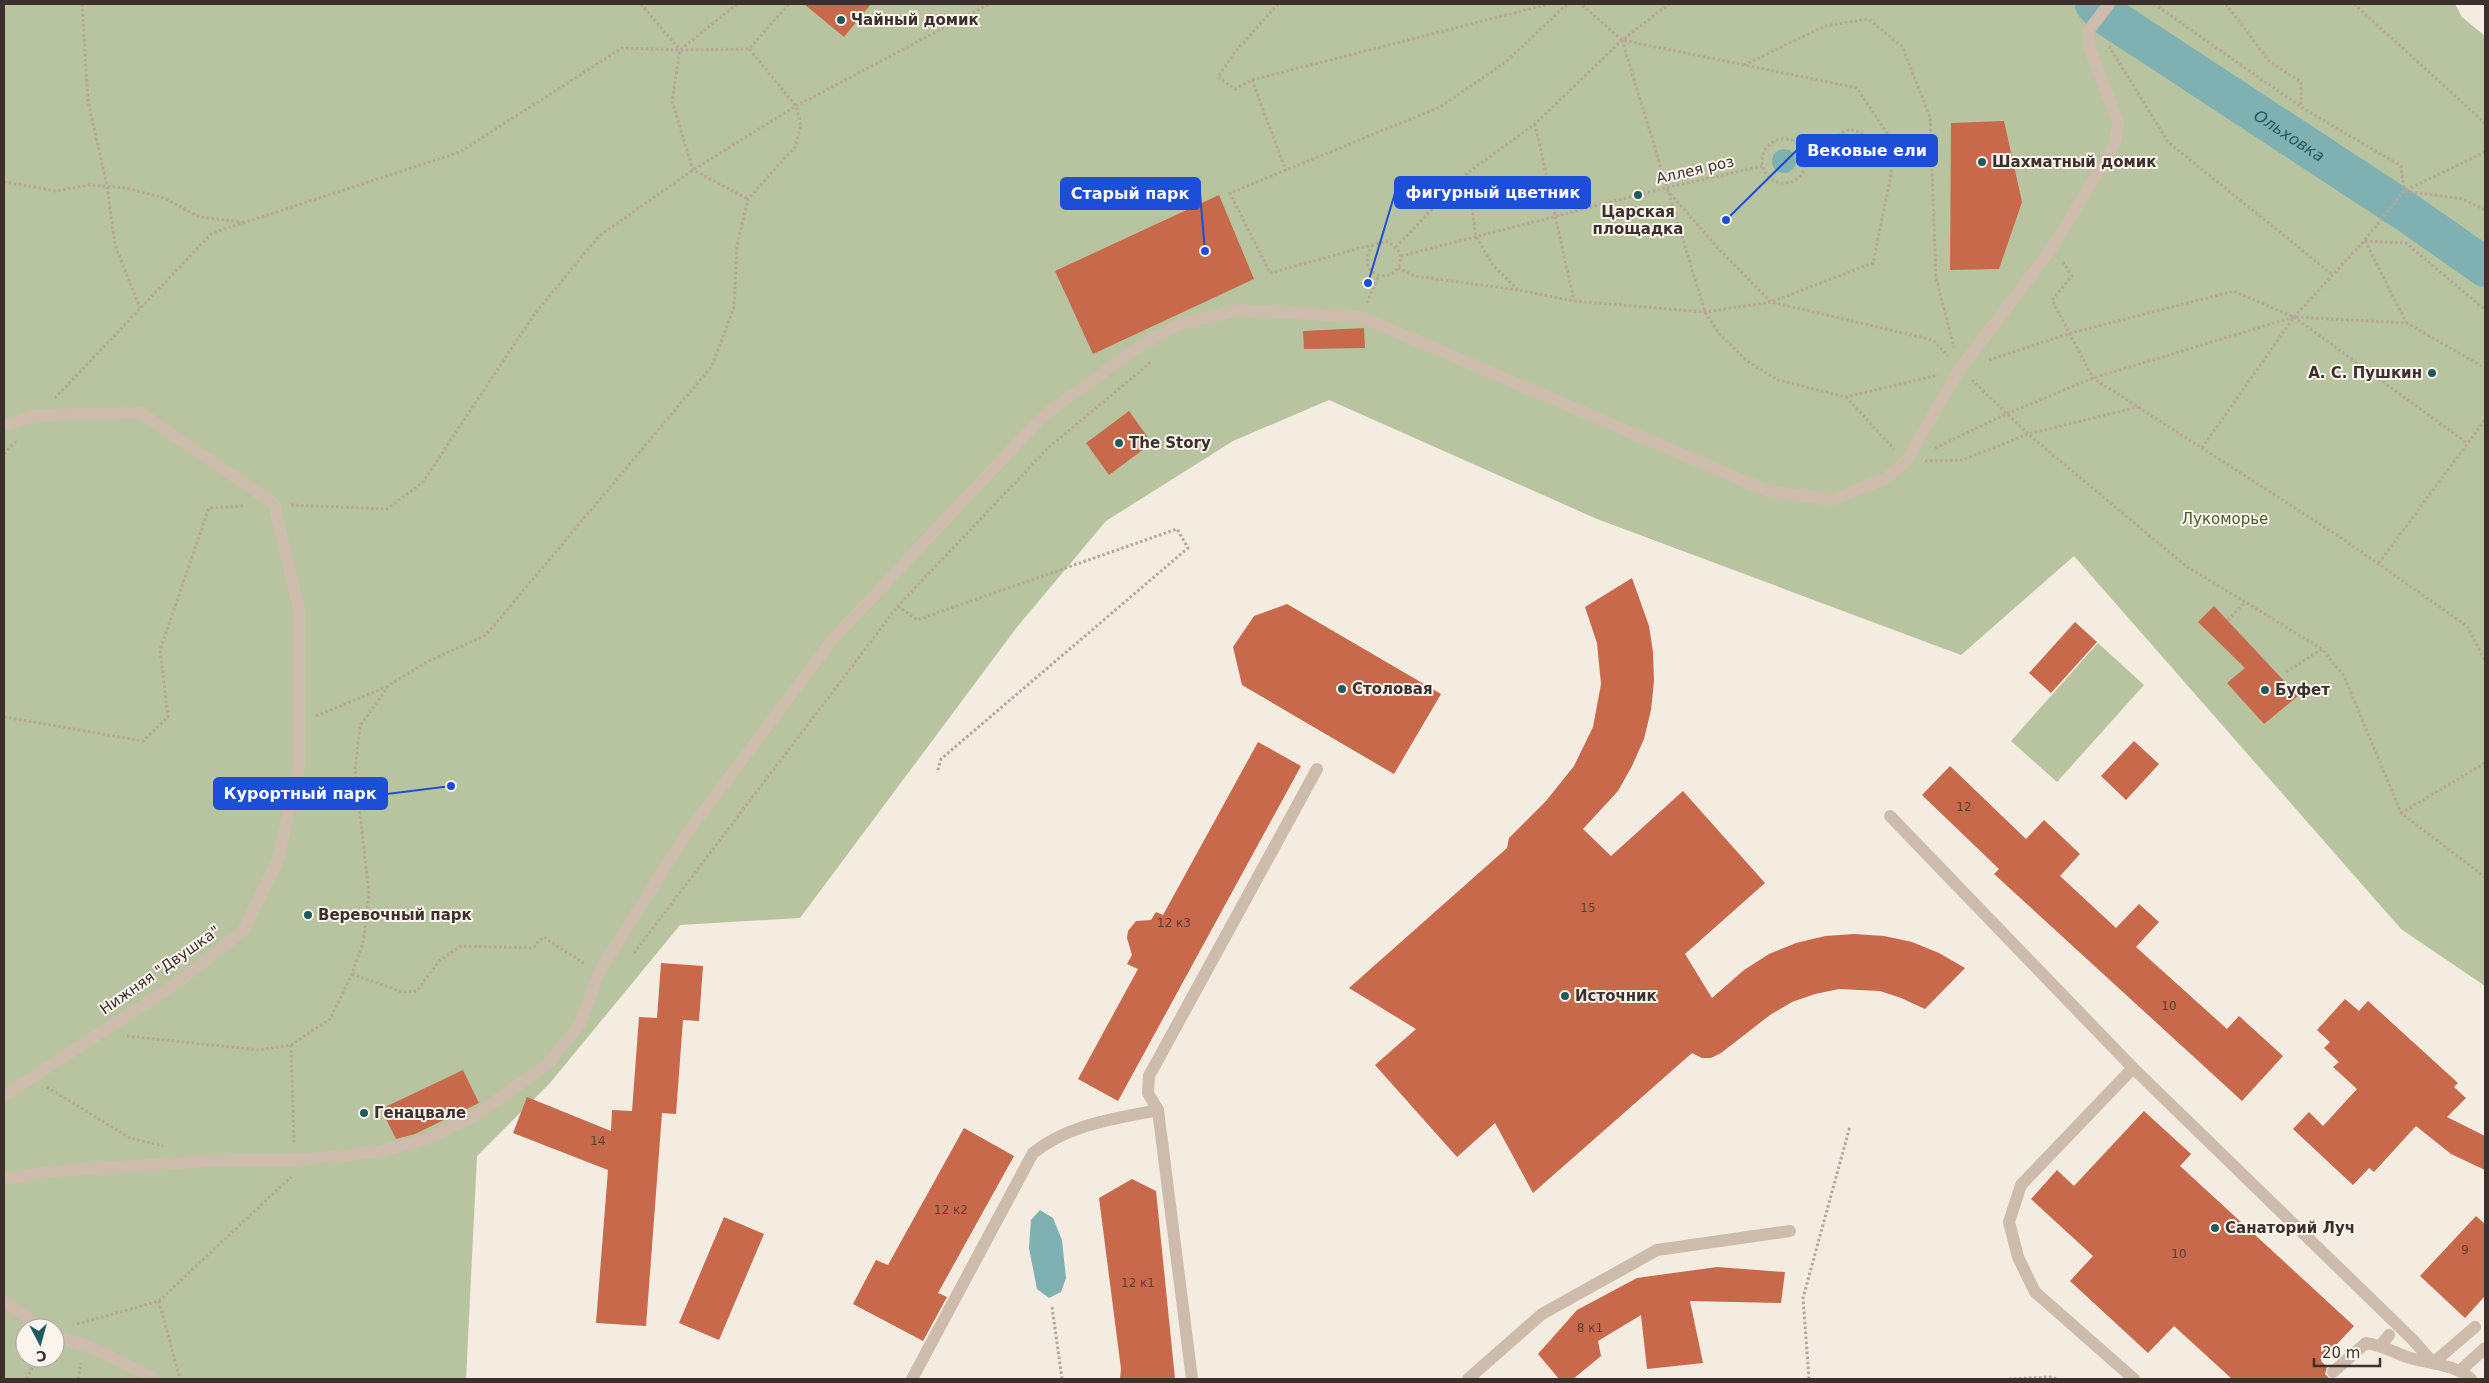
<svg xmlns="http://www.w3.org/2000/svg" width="2489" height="1383" font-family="'DejaVu Sans',sans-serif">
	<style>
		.green { fill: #b8c4a0; fill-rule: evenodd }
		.water { fill: #7fb0b2 }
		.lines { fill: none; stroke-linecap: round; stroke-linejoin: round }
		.river { stroke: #7fb0b2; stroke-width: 40 }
		.building { fill: #c8694b }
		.path { stroke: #b9a596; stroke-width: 3; stroke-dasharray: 2.5 2.5; stroke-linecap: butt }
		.service { stroke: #cdbbac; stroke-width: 12 }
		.minor { stroke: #cdbbac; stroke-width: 12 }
		.poi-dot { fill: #1f5a5e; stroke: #fbf5ee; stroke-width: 2 }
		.labels { text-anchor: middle; stroke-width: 4; stroke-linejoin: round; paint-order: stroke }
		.number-label { font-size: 12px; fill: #5e3e33 }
		.poi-label { font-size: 15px; font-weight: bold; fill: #3b302b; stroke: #fbf5ee; text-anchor: start }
		.street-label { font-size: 15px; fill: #3b302b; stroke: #fbf5ee }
		.park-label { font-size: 15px; fill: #4a5a2e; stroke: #fbf5ee }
		.water-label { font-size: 16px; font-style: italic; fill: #1f5a5e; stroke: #fbf5ee }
		.leader { fill: none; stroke: #1d4ed8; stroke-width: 2 }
		.callout-dot { fill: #1d4ed8; stroke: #fbf5ee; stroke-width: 2 }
		.callout { fill: #1d4ed8; stroke: #1d4ed8; stroke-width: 2 }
		.callout-label { font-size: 16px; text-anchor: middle; font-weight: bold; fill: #fff }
	</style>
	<rect width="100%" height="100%" fill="#f4ebe1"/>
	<g class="green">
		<path d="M4 4H2455L2462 17 2485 36V986L2401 929 2074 556 1961 655 1597 519 1329 400 1233 441 1106 521 1017 627 800 918 680 925 550 1083 477 1156 466 1379H4ZM25 1328H55V1358H25Z"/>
		<path d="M2098 643 2144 685 2057 782 2011 741Z"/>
	</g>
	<g class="water">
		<circle cx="1784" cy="161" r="12"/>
		<path d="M1040 1210 1053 1218 1062 1240 1066 1278 1061 1292 1049 1298 1037 1289 1029 1248 1031 1220Z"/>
	</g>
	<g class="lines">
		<path class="river" id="s1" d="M2095 4 2106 15 2408 213 2485 267"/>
	</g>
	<g class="building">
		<path d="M804 4H871L844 37Z"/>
		<path d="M2004 121 2022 202 1999 269 1950 270 1951 123Z"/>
		<path d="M1219 195 1254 279 1093 354 1055 271Z"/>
		<path d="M1364 328 1365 348 1304 349 1303 331Z"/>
		<path d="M1129 411 1152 443 1109 475 1086 443Z"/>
		<path d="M1632 578 1649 626 1653 652 1654 681 1651 710 1644 739 1632 766 1618 791 1583 829 1611 856 1683 791 1765 883 1685 954 1712 998 1744 970 1769 954 1796 943 1825 936 1854 934 1884 936 1912 942 1939 953 1965 968 1925 1009 1901 998 1880 991 1839 989 1815 994 1792 1002 1770 1015 1721 1053 1711 1058H1702L1692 1053 1533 1193 1495 1123 1457 1157 1375 1065 1416 1029 1349 988 1507 848 1509 838 1546 801 1574 766 1593 727 1601 684 1597 643 1585 607Z"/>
		<path d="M1287 604 1441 694 1394 774 1242 685 1233 647 1254 616Z"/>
		<path d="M2214 606 2298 696 2264 724 2227 683 2245 668 2198 622Z"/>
		<path d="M2075 622 2097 642 2051 693 2029 673Z"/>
		<path d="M2134 741 2159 764 2126 800 2101 776Z"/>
		<path d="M1258 742 1301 766 1118 1101 1078 1079 1138 969 1127 964 1132 955 1127 938 1128 931 1136 921 1151 920 1156 912 1163 915Z"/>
		<path d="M1950 766 2026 839 2044 820 2080 854 2060 876 2116 928 2139 904 2159 922 2136 947 2227 1029 2239 1016 2283 1056 2242 1101 1994 874 1999 869 1922 795Z"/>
		<path d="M661 963 703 966 699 1021 683 1020 676 1114 662 1113 646 1326 596 1323 608 1170 513 1133 527 1097 611 1131 612 1110 632 1111 639 1017 657 1018Z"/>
		<path d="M2345 999 2359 1011 2368 1001 2458 1083 2454 1087 2466 1098 2447 1117 2485 1136V1170L2451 1154 2416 1126 2374 1172 2369 1168 2353 1185 2293 1129 2309 1112 2323 1126 2357 1089 2333 1067 2339 1062 2324 1048 2330 1042 2317 1030Z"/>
		<path d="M463 1070 479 1103 415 1134 396 1139 381 1109Z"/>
		<path d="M2144 1111 2191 1154 2180 1166 2354 1326 2321 1361 2327 1367 2325 1374 2330 1379H2232L2174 1326 2148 1353 2070 1281 2093 1256 2031 1199 2057 1170 2074 1186Z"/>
		<path d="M964 1128 1014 1156 938 1293 947 1297 923 1341 853 1304 876 1260 888 1265Z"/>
		<path d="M1132 1179 1156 1191 1175 1379H1120L1121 1369 1099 1198Z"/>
		<path d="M2476 1216 2485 1224V1296L2465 1318 2420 1276Z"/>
		<path d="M724 1217 764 1234 719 1340 679 1323Z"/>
		<path d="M1717 1267 1785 1272 1781 1303 1690 1301 1703 1363 1647 1369 1641 1315 1598 1341 1601 1356 1573 1379H1559L1538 1354 1577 1310 1637 1278Z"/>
	</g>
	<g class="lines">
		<g class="path">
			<path d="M82 4 88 101 107 186 115 245 140 308"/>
			<path d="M641 4 680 50"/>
			<path d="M737 4 680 50 672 101 693 170 748 199"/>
			<path d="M1278 4 1235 52 1218 77 1235 89 1252 80 1549 4"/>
			<path d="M2154 4 2301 107 2401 166 2404 191"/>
			<path d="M2226 4 2269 61 2301 82V106"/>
			<path d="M2354 4 2485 123"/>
			<path d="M1622 40 1705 312 1720 335 1747 361 1778 380 1846 397 1938 375"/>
			<path d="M2109 46 2168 142 2333 275"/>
			<path d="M1744 65 1825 26 1868 19 1902 46 1930 117 1936 278 1954 347"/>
			<path d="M1252 80 1286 171"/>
			<path d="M1535 124 1574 301"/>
			<circle cx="1851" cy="147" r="17"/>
			<circle cx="1784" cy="161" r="22"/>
			<path d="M1868 145 1893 142"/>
			<path d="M1806 155 1833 151"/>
			<path d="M1467 173 1476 237 1492 264 1518 290"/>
			<path d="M4 182 56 191 89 185 126 188 164 198 200 217 243 222"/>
			<path d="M1667 190 1718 248 1771 302 1933 340 1948 356"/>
			<path d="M2405 191 2463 199 2485 210"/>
			<path d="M2365 241 2406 243 2485 310"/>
			<path d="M2365 241 2406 322"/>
			<path d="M1373 245C1352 274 1394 288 1400 262 1402 250 1395 246 1386 241L1270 273 1230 193 1440 107 1507 61 1567 4"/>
			<path d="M1396 247 1467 173 1535 124 1622 40 1669 4"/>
			<path d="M1401 256 1665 188 1762 166"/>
			<path d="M2063 262 2072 276 2052 300 2093 378 2337 535 2467 626 2485 660"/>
			<path d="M1398 268 1415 276 1518 290 1574 301 1705 312 1771 302 1873 263 1891 175 1893 142 1857 88 1622 40 1581 4"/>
			<path d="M1367 303 1378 276"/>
			<path d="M1989 360 2071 333 2234 291 2294 317 2467 443"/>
			<path d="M1972 380 2028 434 2186 566 2322 649 2344 676 2401 813 2485 877"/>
			<path d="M1846 397 1894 449"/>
			<path d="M55 398 212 233 460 152 622 48 680 50 749 49"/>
			<path d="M1935 448 2006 414 2093 378 2294 317 2407 323 2485 368"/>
			<path d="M2202 448 2294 317 2364 241 2404 191 2485 152"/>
			<path d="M4 454 17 440"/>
			<path d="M1925 461 1962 460 2028 434 2138 407"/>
			<path d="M291 505 387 509 423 482 533 316 599 236 693 170 796 106 989 4"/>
			<path d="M2379 563 2485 420"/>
			<path d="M898 606 917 620 1177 529 1188 548 941 759 937 773"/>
			<path d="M2228 620 2245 602"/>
			<path d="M2286 672 2322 649"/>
			<path d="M316 716 389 686"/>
			<path d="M4 717 143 741 168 717 160 650 209 508 244 506"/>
			<path d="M2401 813 2485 763"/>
			<path d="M634 953 898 606 1048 448 1151 362"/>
			<path d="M352 974 402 992 417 991 439 961 461 946 533 948 543 937 585 964"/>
			<path d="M127 1036 259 1050 291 1045 330 1019 352 974 363 943 369 893 355 771 360 726 389 685 427 662 486 635 712 366 734 307 737 245 748 199 795 147 801 125 796 106 749 49 789 4"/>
			<path d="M291 1045 294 1144"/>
			<path d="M47 1087 130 1138 163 1146"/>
			<path d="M159 1301 180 1379"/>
			<path d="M1052 1307 1062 1379"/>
			<path d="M77 1324 159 1301 291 1177"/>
			<path d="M27 1379 36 1358"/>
			<path d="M78 1379 81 1363"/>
			<path d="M1809 1379 1803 1298 1850 1126"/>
			<path d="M2009 1379 2049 1377 2058 1379"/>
		</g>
		<g class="service">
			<path d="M4 425 38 415 141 413 274 504 299 610V767L278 860 243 931 178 982 4 1096"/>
			<path d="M1890 816 2133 1068 2413 1340 2433 1363 2475 1327"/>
			<path d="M2133 1068 2021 1185 2009 1222 2018 1257 2035 1292 2134 1379"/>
			<path d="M4 1179 54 1171 227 1160H295L378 1152 426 1139 474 1116 547 1065 580 1024 599 972 687 833 832 640 1042 417 1137 348 1177 325 1238 310 1361 317 1768 491 1831 500 1885 479 1906 461 1960 369 2052 248 2113 148 2119 124 2089 47V30L2109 4"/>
			<path d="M4 1301 41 1328"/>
			<path d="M55 1335 100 1351 155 1379"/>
			<path d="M2381 1345 2389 1335"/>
			<path d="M2461 1370 2485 1348"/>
			<path d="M912 1379 1033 1153C1069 1124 1114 1119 1158 1110"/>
			<path d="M1192 1379 1158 1110 1148 1093 1149 1076 1317 769"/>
			<path d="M1468 1379 1542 1314 1657 1250 1790 1231"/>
		</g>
		<path class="minor" d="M2333 1372 2366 1343C2382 1345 2395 1353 2410 1358 2431 1364 2454 1364 2471 1379"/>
	</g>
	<g class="poi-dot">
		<circle cx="841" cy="20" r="5"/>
		<circle cx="1982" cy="162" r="5"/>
		<circle cx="1638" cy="195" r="5"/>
		<circle cx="2432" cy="373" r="5"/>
		<circle cx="1119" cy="443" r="5"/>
		<circle cx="1342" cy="689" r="5"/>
		<circle cx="2265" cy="690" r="5"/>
		<circle cx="308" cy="915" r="5"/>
		<circle cx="1565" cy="996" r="5"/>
		<circle cx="364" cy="1113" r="5"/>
		<circle cx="2215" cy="1228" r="5"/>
	</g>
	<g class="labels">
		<g class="number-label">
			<text x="1964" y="811">12</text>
			<text x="1588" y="912">15</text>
			<text x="1174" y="927">12 к3</text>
			<text x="2169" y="1010">10</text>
			<text x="598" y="1145">14</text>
			<text x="951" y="1214">12 к2</text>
			<text x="2465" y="1254">9</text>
			<text x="2179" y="1258">10</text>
			<text x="1138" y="1287">12 к1</text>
			<text x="1590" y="1332">8 к1</text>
		</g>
		<g class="poi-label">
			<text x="851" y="25">Чайный домик</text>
			<text x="1992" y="167">Шахматный домик</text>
			<text x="1638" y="217" text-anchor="middle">Царская<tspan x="1638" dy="17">площадка</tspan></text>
			<text x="2422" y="378" text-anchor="end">А. С. Пушкин</text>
			<text x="1129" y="448">The Story</text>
			<text x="1352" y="694">Столовая</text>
			<text x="2275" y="695">Буфет</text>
			<text x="318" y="920">Веревочный парк</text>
			<text x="1575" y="1001">Источник</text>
			<text x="374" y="1118">Генацвале</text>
			<text x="2225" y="1233">Cанаторий Луч</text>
		</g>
		<g class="street-label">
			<text transform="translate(1695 170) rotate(-13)" y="5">Аллея роз</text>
			<text transform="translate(160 970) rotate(-35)" y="5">Нижняя "Двушка"</text>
		</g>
		<g class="park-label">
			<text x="2225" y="524">Лукоморье</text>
		</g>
		<g class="water-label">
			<text dy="6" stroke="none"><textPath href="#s1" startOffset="235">Ольховка</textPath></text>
		</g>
	</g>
	<path class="leader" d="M1726 220L1797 150M1368 283L1395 193M1205 251L1200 193M451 786L387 794"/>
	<g class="callout-dot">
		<circle cx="1726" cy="220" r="5"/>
		<circle cx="1368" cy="283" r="5"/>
		<circle cx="1205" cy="251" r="5"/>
		<circle cx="451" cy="786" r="5"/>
	</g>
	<g class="callout">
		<rect x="1797" y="135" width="140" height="31" rx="5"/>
		<rect x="1395" y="177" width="195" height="31" rx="5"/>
		<rect x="1061" y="178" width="139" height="31" rx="5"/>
		<rect x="214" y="778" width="173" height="31" rx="5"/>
	</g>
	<g class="callout-label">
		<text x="1867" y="156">Вековые ели</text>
		<text x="1493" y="198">фигурный цветник</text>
		<text x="1130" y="199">Старый парк</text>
		<text x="300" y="799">Курортный парк</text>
	</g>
	<rect width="2489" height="1383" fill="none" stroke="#3b302b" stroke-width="10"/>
	<g transform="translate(40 1343) rotate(174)"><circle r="24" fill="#fbf5ee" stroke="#aea6a0"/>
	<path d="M0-4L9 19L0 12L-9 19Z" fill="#1f5a5e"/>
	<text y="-8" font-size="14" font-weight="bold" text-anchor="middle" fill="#3b302b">С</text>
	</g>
	<path d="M2314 1358v8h66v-8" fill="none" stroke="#3b302b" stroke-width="2.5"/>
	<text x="2322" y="1358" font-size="15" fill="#3b302b" stroke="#fbf5ee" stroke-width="4" paint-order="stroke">20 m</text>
</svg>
